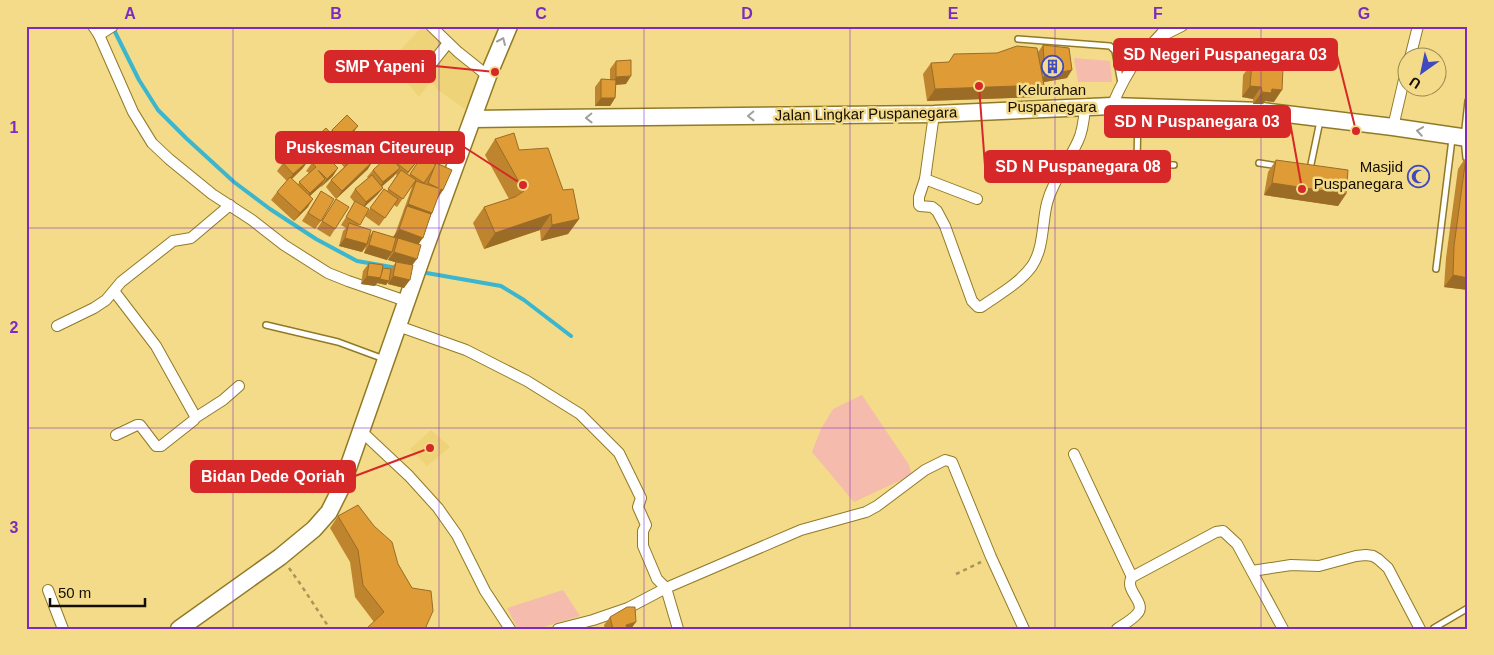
<svg xmlns="http://www.w3.org/2000/svg" width="1494" height="655" font-family="Helvetica,sans-serif">
	<style>
		.built { fill: #eed378 }
		.green { fill: #f5bbad }
		.lines { fill: none; stroke-linecap: round; stroke-linejoin: round }
		.stream { stroke: #3bb6ce; stroke-width: 4 }
		.lane-casing { stroke: #917a26; stroke-width: 8 }
		.street-casing { stroke: #917a26; stroke-width: 12 }
		.primary-casing { stroke: #917a26; stroke-width: 19 }
		.path { stroke: #a7955a; stroke-width: 2.5; stroke-dasharray: 4 4; stroke-linecap: butt }
		.lane { stroke: #fff; stroke-width: 5 }
		.street { stroke: #fff; stroke-width: 10 }
		.primary { stroke: #fff; stroke-width: 16 }
		.wall { fill: #bf852e; fill-rule: evenodd }
		.shaded-wall { fill: #9b6c26 }
		.building { fill: #de9b36; stroke: #9b6c26 }
		.oneway { stroke: #a19f99 }
		.grid { fill: none; stroke: #7b2cbf; stroke-width: 1; stroke-opacity: 0.55 }
		.labels { text-anchor: middle; stroke-width: 5; stroke-linejoin: round; paint-order: stroke }
		.poi-label { font-size: 15px; fill: #150e00; stroke: #f3db89 }
		.street-label { font-size: 15px; fill: #150e00; stroke: #f3db89 }
		.leader { fill: none; stroke: #d62828; stroke-width: 2 }
		.callout-dot { fill: #d62828; stroke: #f3db89; stroke-width: 2 }
		.callout { fill: #d62828; stroke: #d62828; stroke-width: 2 }
		.callout-label { font-size: 16px; text-anchor: middle; font-weight: bold; fill: #fff }
		.neatline { fill: none; stroke: #7b2cbf; stroke-width: 2 }
		.grid-label { font-size: 16px; text-anchor: middle; font-weight: bold; fill: #7b2cbf }
	</style>
	<rect width="100%" height="100%" fill="#f3db89"/>
	<g class="built">
		<path d="M422 27 476 72 480 80 465 109 438 90 431 81 419 97 390 61Z"/>
		<path d="M431 430 450 447 427 466 410 449Z"/>
	</g>
	<g class="green">
		<path d="M1074 58 1110 61 1112 82H1078Z"/>
		<path d="M862 395 909 465 912 475 854 502 812 452 821 429 833 409Z"/>
		<path d="M563 590 580 616 537 629H518L507 608Z"/>
	</g>
	<g class="lines">
		<g class="stream">
			<path d="M113 28 139 80 158 110 186 138 234 182 270 209 316 239 357 261 397 268"/>
			<path d="M421 272 501 286 524 300 571 336"/>
		</g>
		<defs>
			<g id="lane">
				<path d="M1018 39 1110 46 1115 51 1121 83"/>
				<path d="M1468 101 1464 138 1466 158 1468 160"/>
				<path d="M1092 162 1174 165"/>
				<path d="M1259 163 1278 166"/>
				<path d="M1137 164 1138 110"/>
				<path d="M1310 169 1320 121"/>
				<path d="M1436 269 1452 139"/>
				<path d="M266 325 338 342 384 359"/>
				<path d="M1434 628 1468 608"/>
			</g>
			<g id="street">
				<path d="M93 26 99 35 133 112 152 143 169 159 212 194 252 220 284 245 328 273 348 281 406 301"/>
				<path d="M431 26 458 52 488 76"/>
				<path d="M99 35 113 26"/>
				<path d="M1162 36 1182 26"/>
				<path d="M1410 58 1418 26"/>
				<path d="M429 67 448 43"/>
				<path d="M1112 106C1119 89 1127 73 1138 58 1148 46 1159 39 1167 26"/>
				<path d="M934 114 925 179 977 199"/>
				<path d="M1393 127 1406 71"/>
				<path d="M925 179 919 197V205L920 206 932 207 937 211 945 226 972 301 978 307H981C998 295 1020 283 1032 266 1044 248 1042 223 1047 203 1053 180 1068 163 1078 141 1083 131 1084 119 1085 108"/>
				<path d="M114 291 156 346 195 416 194 420 161 446H156L140 425H137L116 435"/>
				<path d="M57 326 94 308 106 300 121 282 173 241 191 238 230 205"/>
				<path d="M398 326 466 350 527 381 580 414 619 453 641 498 638 507 646 525 643 531V546L657 579 666 588 678 629"/>
				<path d="M195 418 223 400 239 386"/>
				<path d="M361 431 409 476 438 508 457 535 485 591 510 629"/>
				<path d="M1074 454 1132 577"/>
				<path d="M1252 571 1291 565 1319 566 1356 556 1366 555 1373 556 1378 559 1388 568 1420 629"/>
				<path d="M48 590 63 629"/>
				<path d="M558 629 593 620 628 608 666 588 801 530 866 512 877 506 925 470 945 460 952 462 991 557 1024 629"/>
				<path d="M1117 629C1124 624 1132 620 1137 614 1148 603 1123 590 1132 577L1216 532 1223 531 1237 544 1283 629"/>
			</g>
			<g id="primary">
				<path d="M473 119 934 114 1112 106 1262 111 1393 127 1468 138"/>
				<path d="M179 629 280 557 314 529 329 512 341 488 422 257 488 76 509 26"/>
			</g>
		</defs>
		<use href="#lane" class="lane-casing"/>
		<use href="#street" class="street-casing"/>
		<use href="#primary" class="primary-casing"/>
		<g class="path">
			<path d="M289 568 301 585 330 629"/>
			<path d="M956 574 981 562"/>
		</g>
		<use href="#lane" class="lane"/>
		<use href="#street" class="street"/>
		<use href="#primary" class="primary"/>
	</g>
	<g class="wall">
		<path d="M1043 45 1067 78 1044 82V85L1036 97 927 101 923 74 931 63 949 62 1038 52Z"/>
		<path d="M616 61 626 84 616 85 615 98 610 106H595V87L601 79 610 80V69Z"/>
		<path d="M1252 63 1274 102 1265 101 1263 104H1253V99L1242 97 1243 75Z"/>
		<path d="M358 126 352 134 337 149 334 146 332 149 326 155 333 176 321 187 320 186 310 196 308 207 294 221 271 200 277 192 287 181 277 171 283 163 303 168 292 179 298 184 309 173 306 171 312 163 318 157 309 146 314 139 330 132 332 130Z"/>
		<path d="M495 139 519 150 563 190 579 219 568 234 541 241 540 230 484 249 473 223 484 207 509 199 485 155Z"/>
		<path d="M365 145 361 152 368 169 336 199 326 187 331 180 344 167 334 156 339 148Z"/>
		<path d="M422 156 435 164 443 190 437 198 432 213 419 244 412 265 404 288 388 284V281L386 285 377 283 375 286 361 284 363 271 369 263 383 268 391 269 396 262 388 260 390 255 387 260 364 253 366 247 362 252 339 246 343 231 346 228 341 225 355 203 350 197 355 189 368 178 367 177 373 170 391 158 419 159 408 174 409 175ZM395 174 397 175 387 191 384 189 365 216 379 226 394 205 397 207 411 186 412 187 394 237 373 231 369 237 358 226 369 209 364 207 377 195 383 188 382 186Z"/>
		<path d="M1466 157H1468V290L1444 287 1446 258 1458 169Z"/>
		<path d="M1276 160 1346 194 1338 206 1264 195 1268 172Z"/>
		<path d="M321 191V221L315 229 302 221Z"/>
		<path d="M336 199 335 229 330 237 317 229Z"/>
		<path d="M338 516 398 564 412 588 374 622 355 597 350 562 330 528Z"/>
		<path d="M610 617 631 629H605L604 625Z"/>
	</g>
	<g class="shaded-wall">
		<path d="M1072 70 1067 78 1039 83 1045 75Z"/>
		<path d="M631 76 626 84 611 85 616 77Z"/>
		<path d="M1044 85 1036 97 927 101 935 89Z"/>
		<path d="M1250 86 1261 87 1253 99 1242 97Z"/>
		<path d="M1272 89 1282 90 1274 102 1265 101 1263 104H1253L1262 92Z"/>
		<path d="M601 98H615L610 106H595Z"/>
		<path d="M358 126 352 134 337 149 342 141Z"/>
		<path d="M338 141 332 149 320 160 326 152Z"/>
		<path d="M365 145 360 153 344 167 350 160Z"/>
		<path d="M309 160 303 168 288 182 293 174Z"/>
		<path d="M373 161 368 169 336 199 342 191Z"/>
		<path d="M338 168 333 176 321 187 327 179Z"/>
		<path d="M400 168 394 176 378 190 383 182Z"/>
		<path d="M325 179 320 187 304 201 310 193Z"/>
		<path d="M1272 183 1346 194 1338 206 1264 195Z"/>
		<path d="M383 188 377 195 361 210 366 202Z"/>
		<path d="M441 189 443 190 438 198 435 196Z"/>
		<path d="M313 199 308 207 294 221 300 213Z"/>
		<path d="M408 204 432 213 426 221 407 206 402 212Z"/>
		<path d="M551 214 540 230 484 249 495 233Z"/>
		<path d="M579 219 568 234 541 241 552 225Z"/>
		<path d="M399 229 423 238 417 246 393 237Z"/>
		<path d="M345 238 367 244 362 252 339 246Z"/>
		<path d="M369 245 392 252 387 260 364 253Z"/>
		<path d="M394 252 417 259 411 267 388 260Z"/>
		<path d="M1453 275 1468 278V290L1444 287Z"/>
		<path d="M367 276 381 278 389 281 386 285 377 283 375 286 361 284Z"/>
		<path d="M393 276 410 280 404 288 388 284Z"/>
		<path d="M636 622 631 629H623L626 625Z"/>
	</g>
	<g class="building">
		<path d="M1043 45 1069 48 1072 70 1045 75Z"/>
		<path d="M1017 46 1037 48 1044 85 935 89 931 63 949 62 954 54 997 53Z"/>
		<path d="M631 60V76L616 77V61Z"/>
		<path d="M1252 63 1283 67 1282 90 1272 89 1271 93 1262 92 1261 87 1250 86Z"/>
		<path d="M601 79 616 80 615 98H601Z"/>
		<path d="M347 115 358 126 342 141 332 130Z"/>
		<path d="M326 128 338 141 326 152 314 139Z"/>
		<path d="M514 133 519 150 548 148 563 190 573 189 579 219 552 225 551 214 495 233 484 207 515 197 524 191 495 139Z"/>
		<path d="M402 146 419 159 408 172 394 161 400 168 383 182 373 170 389 155 391 158Z"/>
		<path d="M298 149 309 160 293 174 283 163Z"/>
		<path d="M363 150 373 161 342 191 331 180Z"/>
		<path d="M323 153 338 168 327 179 318 170 325 179 310 193 299 182 316 167 312 163Z"/>
		<path d="M422 156 436 165 424 183 410 174Z"/>
		<path d="M1466 157H1468V278L1453 275 1454 246Z"/>
		<path d="M1276 160 1348 170 1346 194 1272 183Z"/>
		<path d="M436 163 452 170 443 190 441 189 432 213 408 204 416 181 438 188 428 183Z"/>
		<path d="M401 170 416 180 403 199 388 189Z"/>
		<path d="M372 175 383 188 366 202 355 189Z"/>
		<path d="M290 177 313 199 300 213 277 192Z"/>
		<path d="M384 189 398 199 385 218 370 208Z"/>
		<path d="M321 191 334 199 321 221 308 213Z"/>
		<path d="M336 199 349 207 335 229 322 221Z"/>
		<path d="M355 201 369 209 360 225 346 217Z"/>
		<path d="M407 206 431 214 423 238 399 229Z"/>
		<path d="M349 223 371 230 367 244 345 238Z"/>
		<path d="M373 231 396 238 392 252 369 245Z"/>
		<path d="M398 238 421 245 417 259 394 252Z"/>
		<path d="M396 262 413 265 410 280 393 276Z"/>
		<path d="M369 263 383 265 381 278 367 276Z"/>
		<path d="M383 268 391 269 389 281 380 279Z"/>
		<path d="M358 505 374 526 392 542 398 564 412 588 431 591 433 611 425 629H366L384 612 363 585 358 550 338 516Z"/>
		<path d="M627 607H635L636 622 626 625 627 629H613L610 617Z"/>
	</g>
	<defs><path id="oneway-chevron" d="M-2-3.5L2.5 0L-2 3.5" fill="none" stroke-width="1.6" stroke-linecap="round" stroke-linejoin="round" transform="scale(1.25)"/></defs>
	<g class="oneway">
		<use href="#oneway-chevron" transform="translate(502 41) rotate(-66)"/>
		<use href="#oneway-chevron" transform="translate(751 116) rotate(179)"/>
		<use href="#oneway-chevron" transform="translate(589 118) rotate(179)"/>
		<use href="#oneway-chevron" transform="translate(1420 131) rotate(-171)"/>
	</g>
	<path class="grid" d="M233 26V629M439 26V629M644 26V629M850 26V629M1055 26V629M1261 26V629M26 228H1468M26 428H1468"/>
	<defs>
		<symbol id="building-ring" viewBox="-11 -11 22 22"><circle r="9.5" fill="#f3db89" stroke="#3f4abe" stroke-width="1.5"/><path d="M-4-6H4V6H1V3H-1V6H-4ZM-2.5-4.3h1.7v1.8h-1.7ZM.8-4.3h1.7v1.8H.8ZM-2.5-1h1.7V.8h-1.7ZM.8-1h1.7V.8H.8Z" fill="#3f4abe"/></symbol>
		<symbol id="mosque-ring" viewBox="-11 -11 22 22"><circle r="9.5" fill="#f3db89" stroke="#3f4abe" stroke-width="1.5"/><path d="M3.5-4.9A6 6 0 1 0 3.5 4.9A5 5 0 1 1 3.5-4.9Z" fill="#3f4abe"/></symbol>
	</defs>
	<g fill-rule="evenodd">
		<use href="#building-ring" x="1040" y="54" width="25" height="25"/>
		<use href="#mosque-ring" x="1406" y="164" width="25" height="25"/>
	</g>
	<g class="labels">
		<g class="poi-label">
			<text x="1052" y="95">Kelurahan<tspan x="1052" dy="17">Puspanegara</tspan></text>
			<text x="1403" y="172" text-anchor="end">Masjid<tspan x="1403" dy="17">Puspanegara</tspan></text>
		</g>
		<g class="street-label">
			<text transform="translate(866 114) rotate(-1)" y="5">Jalan Lingkar Puspanegara</text>
		</g>
	</g>
	<path class="leader" d="M1356 131L1337 55M495 72L435 66M1302 189L1290 122M523 185L464 147M979 86L985 166M430 448L355 476"/>
	<g class="callout-dot">
		<circle cx="1356" cy="131" r="5"/>
		<circle cx="495" cy="72" r="5"/>
		<circle cx="1302" cy="189" r="5"/>
		<circle cx="523" cy="185" r="5"/>
		<circle cx="979" cy="86" r="5"/>
		<circle cx="430" cy="448" r="5"/>
	</g>
	<g class="callout">
		<rect x="1114" y="39" width="223" height="31" rx="5"/>
		<rect x="325" y="51" width="110" height="31" rx="5"/>
		<rect x="1105" y="106" width="185" height="31" rx="5"/>
		<rect x="276" y="132" width="188" height="31" rx="5"/>
		<rect x="985" y="151" width="185" height="31" rx="5"/>
		<rect x="191" y="461" width="164" height="31" rx="5"/>
	</g>
	<g class="callout-label">
		<text x="1225" y="60">SD Negeri Puspanegara 03</text>
		<text x="380" y="72">SMP Yapeni</text>
		<text x="1197" y="127">SD N Puspanegara 03</text>
		<text x="370" y="153">Puskesman Citeureup</text>
		<text x="1078" y="172">SD N Puspanegara 08</text>
		<text x="273" y="482">Bidan Dede Qoriah</text>
	</g>
	<rect width="1494" height="655" fill="none" stroke="#f3db89" stroke-width="55"/>
	<g transform="translate(1422 72) rotate(213)"><circle r="24" fill="#f3db89" stroke="#9a8952"/>
	<path d="M0-4L9 19L0 12L-9 19Z" fill="#3f4abe"/>
	<text y="-8" font-size="14" font-weight="bold" text-anchor="middle" fill="#150e00">U</text>
	</g>
	<path d="M50 598v8h95v-8" fill="none" stroke="#150e00" stroke-width="2.5"/>
	<text x="58" y="598" font-size="15" fill="#150e00" stroke="#f3db89" stroke-width="4" paint-order="stroke">50 m</text>
	<rect x="28" y="28" width="1438" height="600" class="neatline"/>
	<g class="grid-label">
		<text x="130" y="19">A</text>
		<text x="336" y="19">B</text>
		<text x="541" y="19">C</text>
		<text x="747" y="19">D</text>
		<text x="953" y="19">E</text>
		<text x="1158" y="19">F</text>
		<text x="1364" y="19">G</text>
		<text x="14" y="133">1</text>
		<text x="14" y="333">2</text>
		<text x="14" y="533">3</text>
	</g>
</svg>
